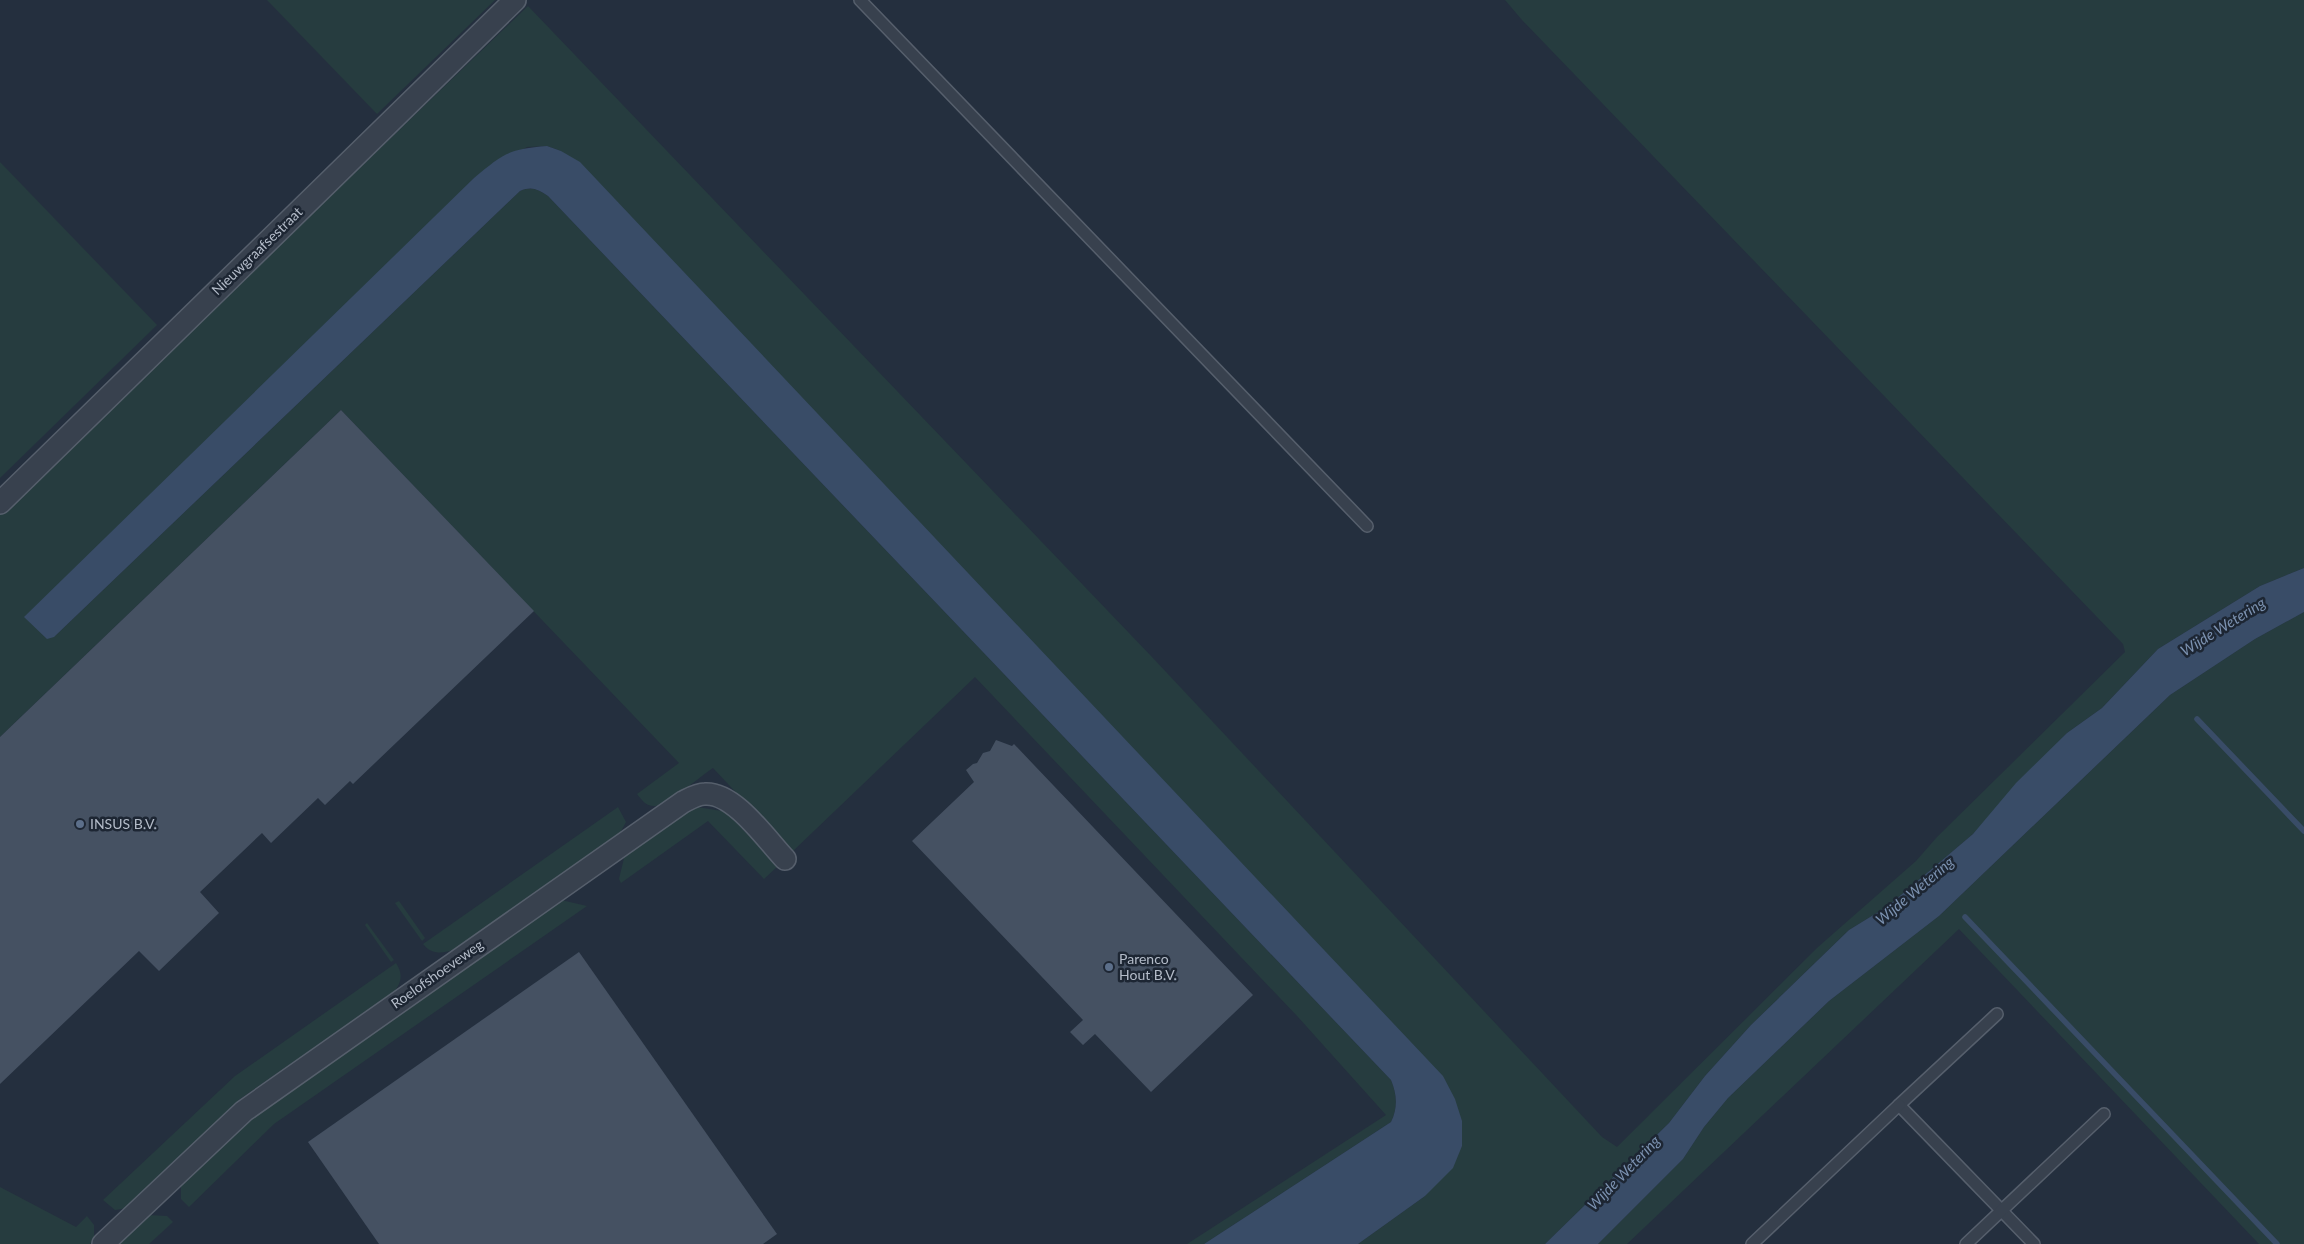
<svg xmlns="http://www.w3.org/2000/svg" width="2304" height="1244" font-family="Lato,sans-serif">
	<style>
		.green { fill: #263c3f }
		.water { fill: #394c67 }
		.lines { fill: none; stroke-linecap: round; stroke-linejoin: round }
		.stream { stroke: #394c67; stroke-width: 5.5 }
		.building { fill: #455162 }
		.lane-casing { stroke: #565f6c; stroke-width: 14 }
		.street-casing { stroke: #565f6c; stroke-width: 24 }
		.lane { stroke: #38414e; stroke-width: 11 }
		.street { stroke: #38414e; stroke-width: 21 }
		.service-dot { fill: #5c6f8a; stroke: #1d2633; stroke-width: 2 }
		.labels { text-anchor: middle; stroke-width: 5; stroke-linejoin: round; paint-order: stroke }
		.street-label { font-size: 14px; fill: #b4bcc9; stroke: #1d2633 }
		.poi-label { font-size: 14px; fill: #b4bcc9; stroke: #1d2633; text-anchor: start }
		.water-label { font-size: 15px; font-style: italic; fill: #7c92b1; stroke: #1d2633 }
	</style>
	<rect width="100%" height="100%" fill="#242f3e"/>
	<g class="green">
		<path d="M267 0H495L377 114Z"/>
		<path d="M1505 0H2304V568L2260 586 2158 649 2102 708 2067 733 1973 834 1888 906 1849 930 1751 1025 1705 1076 1669 1123 1545 1244H1358L1425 1196 1462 1146 561 151 547 146 527 147 474 178 54 637 520 191C532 186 537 189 548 196L1391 1080C1397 1094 1398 1108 1391 1122L1204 1244H1187L1386 1115 1298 1017 975 677 792 852 713 768C701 776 668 804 656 806 646 807 642 800 637 794L679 763 341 410 0 737V514L528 6 1152 657 1602 1137 1617 1147 1818 947 1916 861 1937 837 2125 652 2123 644 1522 20Z"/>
		<path d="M0 162 157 325 0 478Z"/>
		<path d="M2304 612V1244H2259L1959 929 1627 1244H1598L1683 1159 1704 1127 1728 1098 1829 1001 1939 916 2170 695 2255 639Z"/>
		<path d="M618 807 626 822 620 833 453 950C441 954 431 954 423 944Z"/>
		<path d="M697 807 722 811 731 817 778 866 764 879 708 821 621 883 619 879 625 854 685 813Z"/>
		<path d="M561 900 587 906 274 1124 189 1207 181 1199V1183L246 1121Z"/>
		<path d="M399 901 425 938 422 941 395 903Z"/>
		<path d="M367 923 394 960 391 962 365 925Z"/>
		<path d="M396 963C403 974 402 982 394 992L240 1099 127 1208 115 1210 103 1200 235 1076Z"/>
		<path d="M0 1187 76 1227 87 1216 94 1225V1239L90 1244H0Z"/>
		<path d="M148 1215 167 1216 173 1222 149 1244H118Z"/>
	</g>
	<g class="water">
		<path d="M547 146 561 151 580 162 1443 1076 1455 1099 1462 1121V1146L1453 1168 1425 1196 1358 1244H1204L1391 1122C1398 1108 1397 1094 1391 1080L548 196C537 189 532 186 520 191L54 637 47 639 24 617 474 178C503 154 508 149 547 146Z"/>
		<path d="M2304 568V612L2255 639 2170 695 1939 916 1829 1001 1728 1098 1704 1127 1683 1159 1598 1244H1545L1669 1123 1705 1076 1751 1025 1849 930 1888 906 1973 834 2016 783 2067 733 2102 708 2158 649 2260 586Z"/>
	</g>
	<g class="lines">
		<g class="stream">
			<path d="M2197 719 2304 831"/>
			<path d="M1965 917 2277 1244"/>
		</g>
	</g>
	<g class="building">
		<path d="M341 410 534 611 353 784 350 781 325 805 318 798 271 843 262 833 200 892 219 913 159 971 139 951 0 1084V737Z"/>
		<path d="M996 740 1012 746 1014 744 1253 995 1151 1092 1095 1034 1083 1045 1070 1032 1083 1020 912 841 974 782 966 770 973 764 977 763 983 753 990 751Z"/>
		<path d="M579 952 777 1234 763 1244H379L308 1142Z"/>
	</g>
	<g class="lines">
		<defs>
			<g id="lane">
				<path d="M860 0 1367 526"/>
				<path d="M1997 1014 1899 1105 2034 1244"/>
				<path d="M1752 1244 1899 1105"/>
				<path d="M1966 1244 2104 1114"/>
			</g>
			<g id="street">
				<path d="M0 503 515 0"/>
				<path d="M103 1244 244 1111 683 802C689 799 697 794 705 794 734 792 766 839 785 859"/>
			</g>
		</defs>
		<use href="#lane" class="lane-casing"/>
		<use href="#street" class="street-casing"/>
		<use href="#lane" class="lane"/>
		<use href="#street" class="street"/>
	</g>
	<g class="service-dot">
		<circle cx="80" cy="824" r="5"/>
		<circle cx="1109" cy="967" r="5"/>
	</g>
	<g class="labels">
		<g class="street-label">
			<text transform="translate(257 251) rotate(-44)" y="5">Nieuwgraafsestraat</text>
			<text transform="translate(437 974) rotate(-35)" y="5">Roelofshoeveweg</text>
		</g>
		<g class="poi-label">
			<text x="90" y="829">INSUS B.V.</text>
			<text x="1119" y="964">Parenco<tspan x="1119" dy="16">Hout B.V.</tspan></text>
		</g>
		<g class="water-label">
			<text transform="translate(2223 627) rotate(-32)" y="5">Wijde Wetering</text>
			<text transform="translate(1915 891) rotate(-40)" y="5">Wijde Wetering</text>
			<text transform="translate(1624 1173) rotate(-46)" y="5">Wijde Wetering</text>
		</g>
	</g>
</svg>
